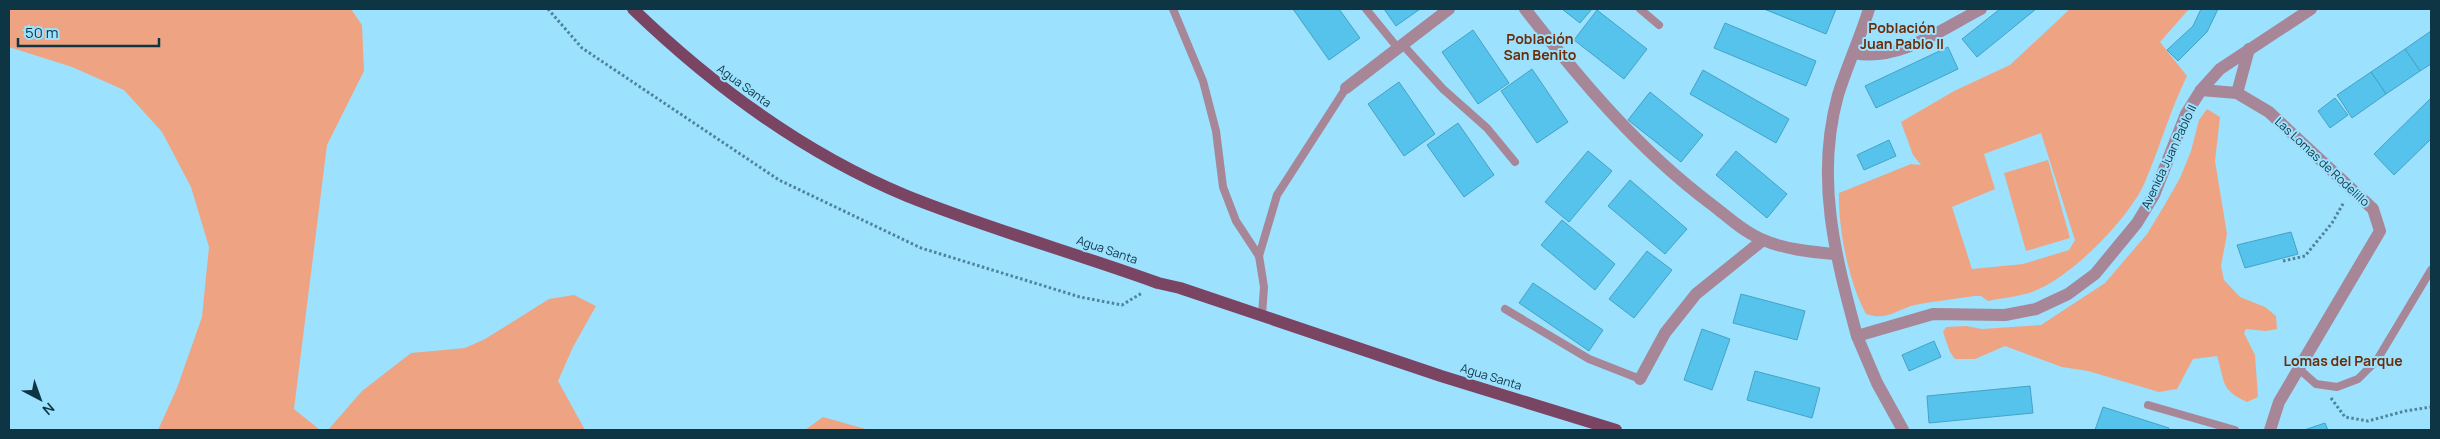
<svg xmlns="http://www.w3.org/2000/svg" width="2440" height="439" font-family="Manrope,sans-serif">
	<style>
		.green { fill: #eea482; fill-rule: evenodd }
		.building { fill: #55c3ec; stroke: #46a2c4 }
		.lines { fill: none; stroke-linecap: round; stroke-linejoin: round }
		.path { stroke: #4e8499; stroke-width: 3; stroke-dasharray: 2.5 2.5; stroke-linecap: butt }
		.service { stroke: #a68697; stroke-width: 8 }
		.minor { stroke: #a68697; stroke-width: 12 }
		.tertiary { stroke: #a68697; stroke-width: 12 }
		.primary { stroke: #7a4463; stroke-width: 12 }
		.labels { text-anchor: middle; stroke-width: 4; stroke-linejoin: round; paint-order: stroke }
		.street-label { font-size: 12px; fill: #0d3543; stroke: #9ce1fe }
		.neighbourhood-label { font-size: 14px; font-weight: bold; fill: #6c2d09; stroke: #9ce1fe }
	</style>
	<rect width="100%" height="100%" fill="#9ce1fe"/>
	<g class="green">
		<path d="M9 9H351L362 25 364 71 327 145 294 409 320 430H158L177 388 202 317 209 247 191 187 162 132 124 90 72 67 9 47Z"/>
		<path d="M2070 9H2189L2160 42 2187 76C2170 110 2160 147 2145 182 2129 219 2068 281 2029 293 2016 297 2001 298 1988 301L1981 296H1975C1955 299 1934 301 1915 305 1895 310 1888 321 1866 314 1849 283 1838 229 1839 193L1911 164 1921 165 1913 155 1901 122 1954 91 2010 65ZM2041 133 2075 240 2069 250 2023 264 1972 269 1952 207 1995 189 1984 154Z"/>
		<path d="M2207 109 2220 117 2215 161 2227 234 2221 266 2224 280 2240 297 2265 307 2276 316 2277 329 2266 331 2246 329 2244 333 2255 355 2258 397 2247 402C2220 390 2225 381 2217 356L2193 359 2177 389 2159 392 2088 371 2062 367 2005 346 1975 359H1955L1950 352 1943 332 1946 327 1966 326 1982 329 2041 325 2105 283 2147 234 2164 206 2180 178 2191 151 2199 120Z"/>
		<path d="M2048 160 2070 238 2026 251 2004 173Z"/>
		<path d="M574 295 596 306 573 347 558 381 585 430H328L362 391 411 353 465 348 485 339 549 299Z"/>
		<path d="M823 417 869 430H805Z"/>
	</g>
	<g class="building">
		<path d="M1293 9H1339L1360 38 1329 60Z"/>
		<path d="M1384 9H1420L1396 26Z"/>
		<path d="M1562 9H1592L1580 23Z"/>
		<path d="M1764 9H1836L1826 34Z"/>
		<path d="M2000 9H2036L1977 57 1962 39Z"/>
		<path d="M2201 9H2218L2207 32 2178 61 2167 50 2193 26Z"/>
		<path d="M1597 10 1647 49 1624 79 1574 40Z"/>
		<path d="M1725 23 1816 61 1806 86 1714 48Z"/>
		<path d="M1473 30 1509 83 1478 104 1442 52Z"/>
		<path d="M2431 31V64L2420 71 2405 49Z"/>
		<path d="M1948 47 1958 69 1876 108 1865 86Z"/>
		<path d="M2405 49 2420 71 2386 94 2371 72Z"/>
		<path d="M1532 69 1568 122 1537 143 1501 91Z"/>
		<path d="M1703 70 1789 119 1776 143 1690 94Z"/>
		<path d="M2371 72 2386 94 2352 118 2337 95Z"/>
		<path d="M1399 82 1435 134 1404 156 1368 104Z"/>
		<path d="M1650 92 1703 135 1681 162 1628 120Z"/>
		<path d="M2335 98 2348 115 2330 128 2318 111Z"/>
		<path d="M2431 98V139L2394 175 2374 154Z"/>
		<path d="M1458 123 1494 175 1464 197 1427 145Z"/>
		<path d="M1889 140 1896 156 1864 170 1857 155Z"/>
		<path d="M1588 151 1612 171 1569 222 1545 202Z"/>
		<path d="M1736 151 1787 194 1767 218 1716 175Z"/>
		<path d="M1630 180 1687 229 1665 254 1608 206Z"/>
		<path d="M1562 220 1615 264 1595 290 1541 245Z"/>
		<path d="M2291 232 2298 254 2245 268 2237 245Z"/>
		<path d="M1647 251 1672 270 1634 318 1609 299Z"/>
		<path d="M1533 283 1603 330 1589 351 1519 303Z"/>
		<path d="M1741 294 1805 311 1797 340 1733 323Z"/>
		<path d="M1702 329 1730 339 1712 390 1684 380Z"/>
		<path d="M1934 341 1941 357 1909 371 1902 355Z"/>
		<path d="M1755 371 1820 388 1812 418 1747 400Z"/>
		<path d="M2030 386 2033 413 1929 423 1927 396Z"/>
		<path d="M2103 407 2169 428V430H2095Z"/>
		<path d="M2325 423 2328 430H2304Z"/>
	</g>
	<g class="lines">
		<g class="path">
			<path d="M548 9 582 48 779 180 921 248 1080 297 1122 305 1142 293"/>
			<path d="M2283 261 2305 256 2332 223 2344 202"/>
			<path d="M2331 398 2345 417 2368 421 2405 411 2431 407"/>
		</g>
		<g class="service">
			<path d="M1173 9 1203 81 1216 131 1223 187 1236 221 1259 256 1264 287 1262 315"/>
			<path d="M1366 9 1397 47"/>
			<path d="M1640 9 1659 25"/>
			<path d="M1402 44 1443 89 1487 128 1515 162"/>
			<path d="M1259 256 1277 195 1346 88"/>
			<path d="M1505 309 1589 359 1640 379"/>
			<path d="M2299 369 2316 384 2337 387 2358 379 2377 360 2431 270"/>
			<path d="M2148 405 2235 430"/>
		</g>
		<g class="minor">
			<path d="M1525 9C1581 81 1638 149 1711 204 1727 216 1742 231 1761 239 1783 249 1811 252 1835 254"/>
			<path d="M1854 53C1899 62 1942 29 1981 9"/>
			<path d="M1346 88 1449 9"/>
			<path d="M2201 90 2237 93 2269 112 2373 209 2380 231 2279 402 2270 430"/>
			<path d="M2237 93 2249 49"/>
			<path d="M1857 336C1835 255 1815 178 1838 95 1847 66 1860 38 1869 9"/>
			<path d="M1640 379 1665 333 1696 294 1763 240"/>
		</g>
		<path class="tertiary" d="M1903 430 1877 383 1857 336 1933 314 2005 315 2036 309 2068 294 2095 274 2137 223 2154 195 2186 114 2201 90 2220 69 2311 9"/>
		<path class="primary" d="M633 9C713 86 803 153 907 196 989 229 1075 253 1158 283L1180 288 1441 376 1616 430"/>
	</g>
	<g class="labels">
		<g class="street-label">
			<text transform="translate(744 86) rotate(36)" y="4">Agua Santa</text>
			<text transform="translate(2169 157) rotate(-65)" y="4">Avenida Juan Pablo II</text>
			<text transform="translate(2322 162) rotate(43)" y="4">Las Lomas de Rodelillo</text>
			<text transform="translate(1107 250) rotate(19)" y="4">Agua Santa</text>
			<text transform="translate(1491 377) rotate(17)" y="4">Agua Santa</text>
		</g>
		<g class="neighbourhood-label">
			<text x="1902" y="33">Población<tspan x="1902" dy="16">Juan Pablo II</tspan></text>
			<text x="1540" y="44">Población<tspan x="1540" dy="16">San Benito</tspan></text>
			<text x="2343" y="366">Lomas del Parque</text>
		</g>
	</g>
	<rect width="2440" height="439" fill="none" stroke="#0d3543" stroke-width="20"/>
	<g transform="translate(40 399) rotate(139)" stroke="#9ce1fe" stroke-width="4" paint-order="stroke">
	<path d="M0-4L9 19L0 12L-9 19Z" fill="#0d3543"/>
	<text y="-8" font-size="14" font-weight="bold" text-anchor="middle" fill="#0d3543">N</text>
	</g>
	<path d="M18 38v8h141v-8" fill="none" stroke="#0d3543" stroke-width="2.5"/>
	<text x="25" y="38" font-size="15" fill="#0d3543" stroke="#9ce1fe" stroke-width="4" paint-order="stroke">50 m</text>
</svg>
